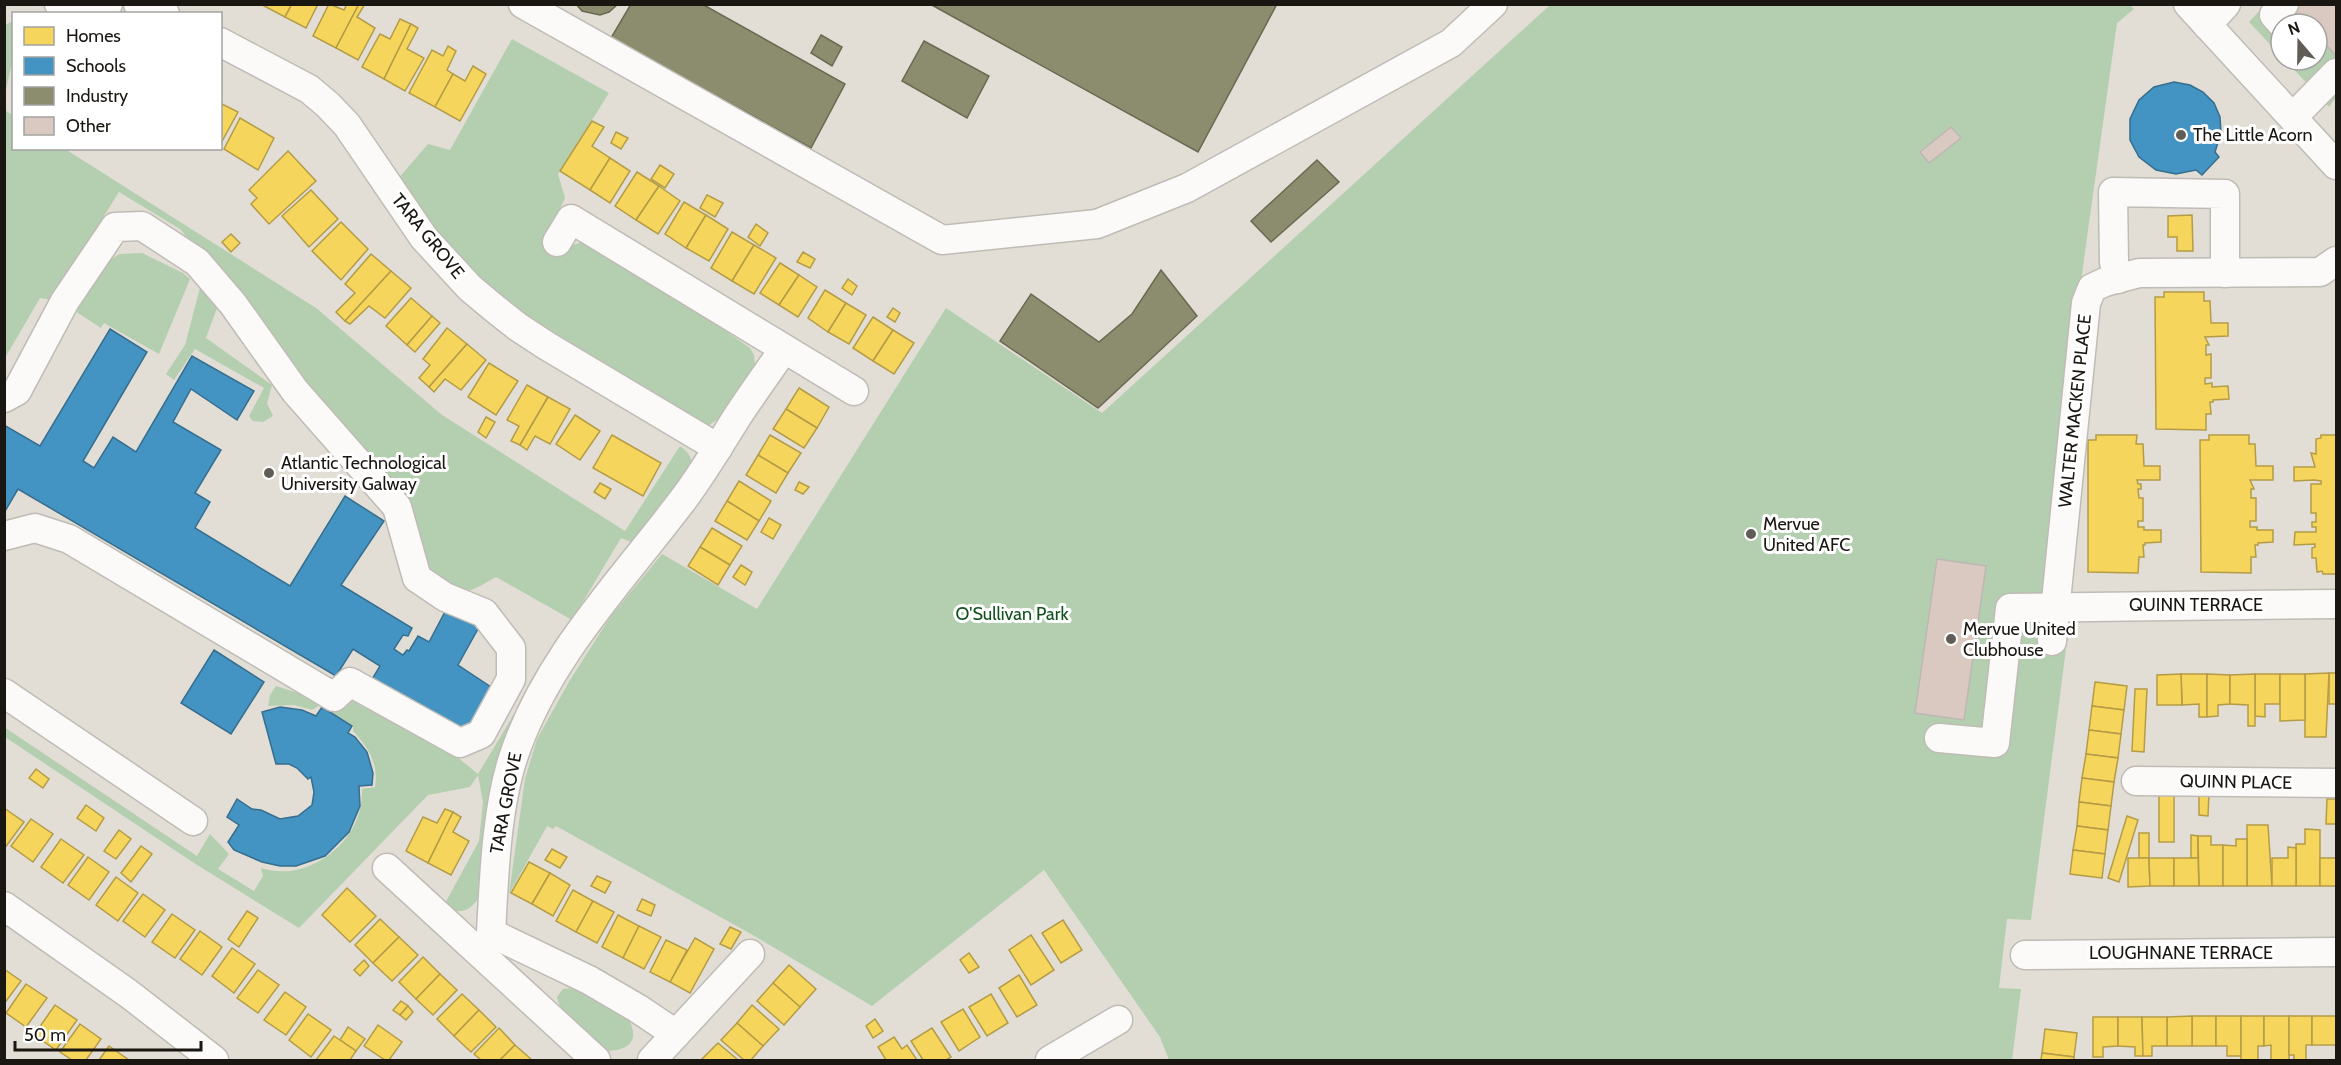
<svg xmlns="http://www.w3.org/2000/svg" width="2341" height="1065" font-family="Cabin,sans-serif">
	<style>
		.green { fill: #b4ceb0 }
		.homes { fill: #f6d55c; stroke: #b49c46; stroke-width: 1.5 }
		.schools { fill: #4393c3; stroke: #376e8e; stroke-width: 1.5 }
		.industry { fill: #8c8c6e; stroke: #6a6952; stroke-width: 1.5 }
		.building { fill: #dac9c0; stroke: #bdb8b3; stroke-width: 1.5 }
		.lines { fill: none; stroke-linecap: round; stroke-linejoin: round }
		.minor-casing { stroke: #bfbcb5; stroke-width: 31 }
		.minor { stroke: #fbfaf9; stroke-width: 28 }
		.poi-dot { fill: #605c56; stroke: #fff; stroke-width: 2 }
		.labels { text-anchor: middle; stroke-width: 6; stroke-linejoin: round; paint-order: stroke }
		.poi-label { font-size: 18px; fill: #1a1611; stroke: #fff; text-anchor: start }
		.street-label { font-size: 18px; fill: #1a1611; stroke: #fff }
		.park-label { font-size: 18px; fill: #10511c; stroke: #fff }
	</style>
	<rect width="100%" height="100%" fill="#e2ded5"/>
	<g class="green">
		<path d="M2129 4 2134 9 2117 23 2084 259 2038 629H2045L2041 650 2066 649 2031 920 2007 919 1999 988 2021 989 2012 1060H1169L1160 1037 1044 870 872 1006 751 934 556 826 553 829 547 826 509 894 525 779 537 739 570 680 611 616 662 554 757 609 946 308 1102 413 1550 5Z"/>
		<path d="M2265 5H2336V97L2329 107 2285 60H2317V24H2281V56L2249 22Z"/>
		<path d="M13 21V58L5 94V25Z"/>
		<path d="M512 39 609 93 558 174 565 198 543 243 561 255 569 246 583 242 717 325 750 348 754 355 755 365 738 400 728 414 717 420 709 425 701 424 535 328 470 274 397 180 428 144 450 150Z"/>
		<path d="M4 110 13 115 14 148 65 149 316 308 442 415 625 531 680 446C689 453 693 457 690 468L631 542 621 538 572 620 496 577C471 591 469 595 441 588L197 250 180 229 119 192 51 300 40 298 5 358Z"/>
		<path d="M142 253 183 273 190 279 159 354 104 323 101 328 75 311 105 262 120 254Z"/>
		<path d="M200 288 217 308 206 338 272 385 267 403 273 416 263 422 253 421 249 416 264 388 195 349 174 380 166 374 185 345Z"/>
		<path d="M276 686 345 708 354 698 456 756 478 774 520 704 479 897C470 912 459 915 443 907L479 841 483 802 478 775 470 787 428 795 299 928 194 863 5 737 4 727 197 856 210 834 229 854 218 869 254 891 263 876 261 868C310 884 365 839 362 789L375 787C379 764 368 747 353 731V726L320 705 312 710 294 705 268 706 270 695Z"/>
		<path d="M572 988 581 991 628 1017C640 1041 630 1050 607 1051 591 1037 561 1019 557 997L563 989Z"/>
	</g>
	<g class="homes">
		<path d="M265 4H292L285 17 264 6Z"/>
		<path d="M292 4H318L306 28 285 17Z"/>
		<path d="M329 4 344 10 347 4H359L336 48 313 36Z"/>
		<path d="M359 4H365L357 17 375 28 358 60 336 48Z"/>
		<path d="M400 19 411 24 384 79 362 67 380 34 390 39Z"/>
		<path d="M411 24 418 28 407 49 424 58 405 91 384 79Z"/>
		<path d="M448 46 456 51 447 70 453 74 435 107 409 93 432 50 443 56Z"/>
		<path d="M473 66 486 74 460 121 435 107 453 74 465 81Z"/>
		<path d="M220 103 238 112 220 145Z"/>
		<path d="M240 118 274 138 258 170 224 149Z"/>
		<path d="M592 121 604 127 592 146 610 158 590 190 560 171Z"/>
		<path d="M616 132 628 138 621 149 611 143Z"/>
		<path d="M288 151 316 181 269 224 251 204 257 198 249 190Z"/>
		<path d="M610 158 630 171 610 203 590 190Z"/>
		<path d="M660 165 674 174 665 188 651 179Z"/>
		<path d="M637 172 659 186 636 220 615 206Z"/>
		<path d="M659 186 680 201 658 234 636 220Z"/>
		<path d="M311 190 338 219 309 247 282 216Z"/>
		<path d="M707 195 723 203 715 217 700 208Z"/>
		<path d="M684 202 706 215 686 248 665 234Z"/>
		<path d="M706 215 728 229 709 261 686 248Z"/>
		<path d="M2192 215 2193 251H2177V237H2168V216Z"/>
		<path d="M341 222 368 249 341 280 312 251Z"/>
		<path d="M756 224 768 233 760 246 748 237Z"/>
		<path d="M732 232 754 245 732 281 711 268Z"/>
		<path d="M231 234 240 243 231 252 222 242Z"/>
		<path d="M754 245 776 258 754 294 732 281Z"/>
		<path d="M803 252 815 259 810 268 797 262Z"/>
		<path d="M371 254 391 271 345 321 336 312 355 293 345 284Z"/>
		<path d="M780 263 799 275 779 305 760 293Z"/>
		<path d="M391 271 411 288 385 318 369 306 350 324 345 321Z"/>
		<path d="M799 275 817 287 798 317 779 305Z"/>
		<path d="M848 279 857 286 852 295 842 288Z"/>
		<path d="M825 290 846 303 828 332 808 318Z"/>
		<path d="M2164 292H2204V301H2210L2211 323H2228V336L2205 337 2209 345H2206V355L2211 354V378H2205V384L2212 383V387L2228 386 2229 399 2213 400V402H2210L2211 414H2206V430L2156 429 2155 297H2164Z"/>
		<path d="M411 298 432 316 407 345 386 326Z"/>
		<path d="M846 303 866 315 849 344 828 332Z"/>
		<path d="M893 308 900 313 895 322 887 317Z"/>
		<path d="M432 316 440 323 415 352 407 345Z"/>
		<path d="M873 317 893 330 873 361 853 348Z"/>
		<path d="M447 328 467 344 429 387 419 378 430 365 423 359Z"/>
		<path d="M893 330 914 343 894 374 873 361Z"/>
		<path d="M467 344 486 360 461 390 445 379 434 392 429 387Z"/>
		<path d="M489 363 518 381 496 415 468 397Z"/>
		<path d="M527 385 548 397 520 445 511 441 519 426 507 420Z"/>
		<path d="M799 388 829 407 817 428 786 409Z"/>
		<path d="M548 397 570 409 550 444 535 436 527 450 520 445Z"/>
		<path d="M786 409 817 428 804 448 773 429Z"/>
		<path d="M575 415 600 431 580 460 556 444Z"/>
		<path d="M486 417 495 422 486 438 478 432Z"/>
		<path d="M612 435 661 463 643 496 593 468Z"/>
		<path d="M770 435 801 453 788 473 758 455Z"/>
		<path d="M2096 435H2137L2136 444H2143L2144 466H2160V480H2137L2138 484H2141V489H2138L2139 498H2143V521H2138V527H2144V530H2161V542L2145 543V545H2143L2144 557H2139L2138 573 2088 572V440H2096Z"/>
		<path d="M2209 435H2249V444H2255L2256 466H2273V480H2250L2254 489H2251V498H2256V521H2250V527H2257V530H2273V542L2258 543V545H2255L2256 557H2251V573L2201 572 2200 440H2209Z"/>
		<path d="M2321 435H2336V574H2323L2322 571 2317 572 2316 558H2312V548L2315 547V544L2294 545 2295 532H2316V527H2312V522H2316V513H2311V484H2321V481L2314 480 2294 481V467H2315L2311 453 2316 454V439L2321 438Z"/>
		<path d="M758 455 788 473 776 493 746 475Z"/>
		<path d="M739 481 771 501 759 521 727 501Z"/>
		<path d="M799 482 809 487 803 494 795 490Z"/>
		<path d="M600 483 611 489 605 499 594 492Z"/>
		<path d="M727 501 759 521 747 540 715 521Z"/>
		<path d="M769 518 781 525 773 539 761 532Z"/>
		<path d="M712 528 742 546 730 565 700 547Z"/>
		<path d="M700 547 730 565 718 585 688 566Z"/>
		<path d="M741 565 752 572 745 585 733 577Z"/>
		<rect x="2329" y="673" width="7" height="31"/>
		<path d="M2329 673 2326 737H2305V674Z"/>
		<path d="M2181 674H2207V717H2199V704L2182 705Z"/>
		<path d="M2181 674 2182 705H2157V675Z"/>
		<path d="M2207 674 2230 675V704L2218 705V716L2207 717Z"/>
		<path d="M2255 674H2280V704H2265V717L2255 716Z"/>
		<path d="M2255 674V726H2248V705L2230 704V675Z"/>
		<path d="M2280 674H2305V720L2280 721Z"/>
		<path d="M2095 682 2127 686 2124 710 2092 706Z"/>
		<path d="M2135 689H2147L2144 752 2132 751Z"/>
		<path d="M2092 706 2124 710 2121 734 2089 730Z"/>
		<path d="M2089 730 2121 734 2118 758 2086 754Z"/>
		<path d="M2086 754 2118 758 2114 782 2082 778Z"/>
		<path d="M36 769 49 779 43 788 29 778Z"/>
		<path d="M2082 778 2114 782 2111 806 2079 802Z"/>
		<path d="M2199 792 2209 793 2208 816 2199 815Z"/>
		<rect x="2159" y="794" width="15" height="48"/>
		<path d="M2327 799H2336V851V824H2326Z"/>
		<path d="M2079 802 2111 806 2108 830 2077 826Z"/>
		<path d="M86 805 104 818 96 831 77 818Z"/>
		<path d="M4 808 24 822 4 849Z"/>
		<path d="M445 809 453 812 428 863 406 851 423 817 437 823Z"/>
		<path d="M453 812 461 817 453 832 469 841 451 875 428 863Z"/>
		<path d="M2127 816 2138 820 2119 882 2108 878Z"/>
		<path d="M31 819 53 834 33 862 11 846Z"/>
		<path d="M2247 825H2268L2272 886H2247Z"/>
		<path d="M2077 826 2108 830 2105 854 2073 850Z"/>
		<path d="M2305 829 2320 830V886H2296V844H2305Z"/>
		<path d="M119 830 131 839 116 859 104 851Z"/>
		<rect x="2139" y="833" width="10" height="25"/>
		<path d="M2191 835 2198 836V858H2191Z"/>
		<path d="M2198 836H2211V845H2223V886H2199Z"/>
		<path d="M61 839 84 855 63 883 41 867Z"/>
		<path d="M2236 839H2247V886H2223V845L2236 846Z"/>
		<path d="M141 846 152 854 131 882 121 873Z"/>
		<path d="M2288 847 2296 848V886H2272V858H2288Z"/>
		<path d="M552 849 567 857 560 868 545 860Z"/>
		<path d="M2073 850 2105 854 2102 878 2070 874Z"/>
		<path d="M88 857 109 872 89 900 68 885Z"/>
		<path d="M2128 858H2149L2150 886 2128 887Z"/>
		<path d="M2149 858H2174V886H2150Z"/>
		<path d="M2174 858H2198L2199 886H2174Z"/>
		<rect x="2320" y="858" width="16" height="28"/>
		<path d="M529 862 550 873 532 904 511 893Z"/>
		<path d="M550 873 570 885 553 916 532 904Z"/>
		<path d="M597 876 611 882 605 893 591 886Z"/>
		<path d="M116 877 138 893 118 921 96 905Z"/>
		<path d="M347 888 376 916 350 942 322 915Z"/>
		<path d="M573 890 593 901 576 932 556 921Z"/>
		<path d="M143 894 165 910 145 937 123 921Z"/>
		<path d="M642 899 655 905 651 916 637 910Z"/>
		<path d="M593 901 614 912 597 943 576 932Z"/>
		<path d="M247 911 258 918 239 947 228 939Z"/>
		<path d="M172 914 195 930 175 958 152 942Z"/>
		<path d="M618 915 639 926 623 958 602 947Z"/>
		<path d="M380 919 399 937 373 963 355 945Z"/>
		<path d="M1063 920 1082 950 1061 963 1042 933Z"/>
		<path d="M639 926 661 937 644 969 623 958Z"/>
		<path d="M730 927 741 932 731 949 720 944Z"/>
		<path d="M200 931 222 947 202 975 180 959Z"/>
		<path d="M1031 935 1054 970 1031 985 1009 950Z"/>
		<path d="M399 937 418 955 392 981 373 963Z"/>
		<path d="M695 938 714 949 690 993 670 982Z"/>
		<path d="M666 940 687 950 670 982 650 972Z"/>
		<path d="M232 948 255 964 234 993 212 976Z"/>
		<path d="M969 953 979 967 969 973 960 960Z"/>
		<path d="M423 957 440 974 416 999 399 982Z"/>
		<path d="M364 960 369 966 360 976 354 970Z"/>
		<path d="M789 965 816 989 800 1007 773 983Z"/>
		<path d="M4 969 21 981 4 1004Z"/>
		<path d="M258 970 279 985 258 1013 237 998Z"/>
		<path d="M440 974 457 990 433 1015 416 999Z"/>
		<path d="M1019 975 1037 1005 1017 1017 999 988Z"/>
		<path d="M773 983 800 1007 784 1025 757 1001Z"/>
		<path d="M26 984 47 998 26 1027 6 1013Z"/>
		<path d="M285 992 306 1007 286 1035 264 1020Z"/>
		<path d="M462 994 479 1010 454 1036 437 1019Z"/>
		<path d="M991 994 1008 1023 987 1036 969 1007Z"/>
		<path d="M401 1001 408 1006 400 1015 393 1010Z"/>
		<path d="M55 1005 77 1020 56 1050 34 1035Z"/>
		<path d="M752 1005 779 1029 763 1046 737 1023Z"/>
		<path d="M408 1006 413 1012 406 1020 400 1015Z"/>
		<path d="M963 1009 980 1037 959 1051 941 1022Z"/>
		<path d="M479 1010 496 1027 471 1052 454 1036Z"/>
		<path d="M308 1014 331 1030 311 1057 289 1040Z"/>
		<rect x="2192" y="1016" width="24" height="30"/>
		<path d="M2192 1016V1046H2167V1017Z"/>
		<path d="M2216 1016H2241V1056H2227V1046H2216Z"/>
		<path d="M2241 1016H2264V1046H2258V1060H2241Z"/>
		<path d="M2264 1016H2289V1060H2271V1045L2264 1046Z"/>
		<path d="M2289 1016H2312V1045H2306V1060H2294V1055H2289Z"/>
		<rect x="2312" y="1016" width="24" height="29"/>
		<path d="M2093 1017H2118V1046L2103 1047V1057H2093Z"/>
		<path d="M2118 1017H2142L2143 1056H2135V1047L2118 1046Z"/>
		<path d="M2142 1017H2167V1046H2152V1056H2143Z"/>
		<path d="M875 1019 883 1031 873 1038 866 1026Z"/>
		<path d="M737 1023 763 1046 751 1060H744L721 1040Z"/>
		<path d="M80 1024 101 1039 86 1060H72L60 1052Z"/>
		<path d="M378 1025 402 1042 389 1060H385L364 1046Z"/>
		<path d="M348 1027 365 1039 356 1051 340 1040Z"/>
		<path d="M499 1028 515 1045 500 1060H481L474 1054Z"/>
		<path d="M932 1028 951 1057 946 1060H923L911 1041Z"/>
		<path d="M2045 1029 2077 1033 2074 1057 2042 1053Z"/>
		<path d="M334 1036 356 1051 350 1060H316Z"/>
		<path d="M894 1037 902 1049 907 1045 917 1060H886L878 1047Z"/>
		<path d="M718 1043 738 1060H701Z"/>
		<path d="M515 1045 532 1060H500Z"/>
		<path d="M109 1046 129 1060H99Z"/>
		<path d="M2042 1053 2074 1057V1060H2041Z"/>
	</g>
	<g class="schools">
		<path d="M2174 82 2190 85 2203 92 2214 103 2220 117 2221 133 2215 152 2219 157 2202 175 2196 170 2176 174 2156 170 2139 157 2130 140V119L2139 100 2154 87Z"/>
		<path d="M110 329 147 352 83 461 94 468 113 437 136 452 192 356 254 391 237 420 191 389 173 422 221 450 195 493 210 502 195 528 290 586 345 496 384 521 341 585 412 628 408 636 403 635 394 649 403 655 407 650 409 651 418 636 429 642 447 608 479 627 458 665 491 687 464 739 371 681 380 666 353 649 336 676 18 489 4 513V425L40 446Z"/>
		<path d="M214 650 264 682 231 734 181 703Z"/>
		<path d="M280 707 302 710 316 716 322 707 352 726 348 733 355 737 367 752 373 773 372 785 359 786 360 806 349 832 325 856 296 866H280L262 862 234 850 228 842 239 825 227 817 237 799 252 809 261 810 280 819 298 816 312 805 314 792 311 777 308 779 297 768 289 764H276L262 712Z"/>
	</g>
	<g class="industry">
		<path d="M576 4H618L609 12 600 15 582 11Z"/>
		<path d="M631 4H702L845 84 811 148 611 38Z"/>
		<path d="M930 4H1277L1198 152Z"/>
		<path d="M821 35 842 47 832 66 811 53Z"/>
		<path d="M924 41 989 76 967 118 902 81Z"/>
		<path d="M1317 160 1339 182 1271 242 1251 221Z"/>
		<path d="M1161 270 1197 316 1098 408 1000 341 1031 294 1099 342 1132 314Z"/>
	</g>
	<g class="building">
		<path d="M2298 4H2336V56L2317 34V24H2307L2293 9Z"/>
		<path d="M1951 127 1961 138 1929 163 1920 152Z"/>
		<path d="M1937 559 1986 566 1964 720 1915 713Z"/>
	</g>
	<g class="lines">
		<defs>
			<g id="minor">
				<path d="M59 4H108"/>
				<path d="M138 4 165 14"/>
				<path d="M523 4 942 240 1097 224 1187 188 1451 43 1493 4"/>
				<path d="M2188 4 2336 165"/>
				<path d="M2282 24 2274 15 2284 4"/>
				<path d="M2207 25 2226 4"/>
				<path d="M220 42 309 89 328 105 347 125 424 238 470 288 494 308 518 327 547 346 718 448"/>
				<path d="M2294 116 2336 73"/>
				<path d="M557 242 571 219 854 391"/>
				<path d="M2118 279 2114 262 2113 192 2225 194V273"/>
				<path d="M4 398 17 391 65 301 115 227 142 226 197 262 233 304 295 391 397 507 417 578 445 597 484 613 511 648V679L481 734 460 743 350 682 334 697 69 539 35 528 4 536"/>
				<path d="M2052 641 2086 303 2092 288 2105 282 2139 273 2320 272 2336 261"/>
				<path d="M4 693 193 821"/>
				<path d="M1939 738 1995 743 2010 608 2336 604"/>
				<path d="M2136 781 2336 783"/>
				<path d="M387 868 596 1060"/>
				<path d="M4 906 129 994 214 1060"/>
				<path d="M2025 955 2336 952"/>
				<path d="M676 1034 637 1008 589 980 491 933C494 878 496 811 513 758 546 657 623 580 685 497 704 471 720 444 737 417 752 394 768 372 784 349"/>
				<path d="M652 1060 750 954"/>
				<path d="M1050 1060 1118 1020"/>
			</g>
		</defs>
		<use href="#minor" class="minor-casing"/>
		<use href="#minor" class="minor"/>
	</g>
	<g class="poi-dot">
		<circle cx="2181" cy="135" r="6"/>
		<circle cx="269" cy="473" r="6"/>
		<circle cx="1751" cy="534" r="6"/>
		<circle cx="1951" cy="639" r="6"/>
	</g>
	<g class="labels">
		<g class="poi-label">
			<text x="2193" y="141">The Little Acorn</text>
			<text x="281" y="469">Atlantic Technological<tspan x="281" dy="21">University Galway</tspan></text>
			<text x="1763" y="530">Mervue<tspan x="1763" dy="21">United AFC</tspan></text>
			<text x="1963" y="635">Mervue United<tspan x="1963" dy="21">Clubhouse</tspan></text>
		</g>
		<g class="street-label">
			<text transform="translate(428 236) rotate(51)" y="6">TARA GROVE</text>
			<text transform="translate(2075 411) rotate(-84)" y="6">WALTER MACKEN PLACE</text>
			<text x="2196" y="611">QUINN TERRACE</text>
			<text transform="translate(2236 782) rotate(1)" y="6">QUINN PLACE</text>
			<text transform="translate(506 803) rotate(-79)" y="6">TARA GROVE</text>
			<text x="2181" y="959">LOUGHNANE TERRACE</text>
		</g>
		<g class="park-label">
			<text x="1012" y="620">O'Sullivan Park</text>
		</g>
	</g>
	<rect width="2341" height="1065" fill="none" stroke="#1a1611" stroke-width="12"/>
	<rect x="12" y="12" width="210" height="138" fill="#ffffff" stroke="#a3a2a0" stroke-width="1.5"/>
	<rect x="24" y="27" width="30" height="18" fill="#f6d55c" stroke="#a3a2a0" stroke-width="1.5"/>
	<text x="66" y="42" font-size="18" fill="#1a1611">Homes</text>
	<rect x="24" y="57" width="30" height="18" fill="#4393c3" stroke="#a3a2a0" stroke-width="1.5"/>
	<text x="66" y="72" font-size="18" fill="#1a1611">Schools</text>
	<rect x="24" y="87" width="30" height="18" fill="#8c8c6e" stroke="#a3a2a0" stroke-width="1.5"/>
	<text x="66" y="102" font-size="18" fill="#1a1611">Industry</text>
	<rect x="24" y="117" width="30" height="18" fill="#dac9c0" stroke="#a3a2a0" stroke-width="1.5"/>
	<text x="66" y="132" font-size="18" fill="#1a1611">Other</text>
	<g transform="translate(2299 42) rotate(340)"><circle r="28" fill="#ffffff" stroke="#a3a2a0" stroke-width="1.5"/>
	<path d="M0-4.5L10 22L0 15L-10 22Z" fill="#605c56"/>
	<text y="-9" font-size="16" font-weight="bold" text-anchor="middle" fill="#1a1611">N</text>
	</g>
	<path d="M15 1041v9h186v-9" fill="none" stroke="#1a1611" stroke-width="3"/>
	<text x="24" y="1041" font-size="18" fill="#1a1611" stroke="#ffffff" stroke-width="4.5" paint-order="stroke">50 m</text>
</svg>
